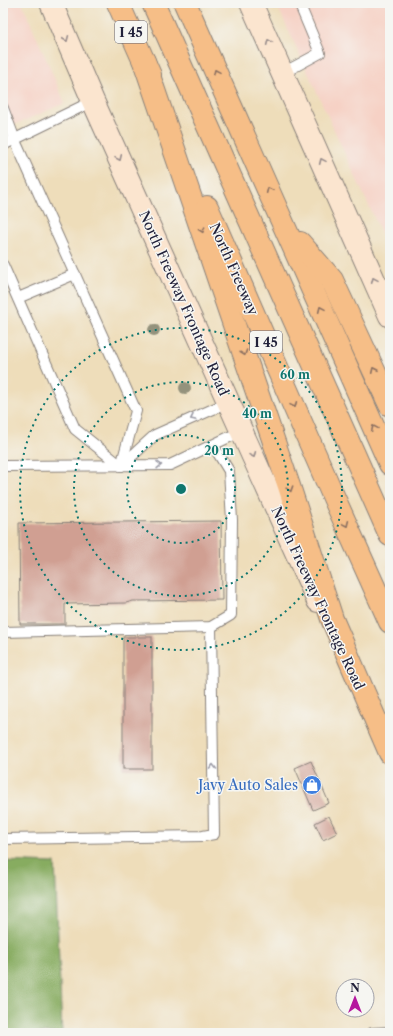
<svg xmlns="http://www.w3.org/2000/svg" width="393" height="1036" font-family="'Libre Caslon Text',serif">
	<style>
		.built { fill: #f6d1c5 }
		.forest { fill: #87ac61; stroke: #54674e }
		.building { fill: #d09f92 }
		.lines { fill: none; stroke-linecap: round; stroke-linejoin: round }
		.lane-casing { stroke: #88807a; stroke-width: 12 }
		.secondary-casing { stroke: #88807a; stroke-width: 24 }
		.highway-casing { stroke: #88807a; stroke-width: 24 }
		.lane { stroke: #fff; stroke-width: 10 }
		.secondary { stroke: #fbe5cf; stroke-width: 22 }
		.highway { stroke: #f6be87; stroke-width: 22 }
		.tree { fill: #94927c }
		.oneway { stroke: #998d8c }
		.oneway2 { stroke: #8c7061 }
		.oneway3 { stroke: #9c9ca7 }
		.ring { fill: none; stroke: #0f766e; stroke-width: 2; stroke-dasharray: 2 4 }
		.labels { text-anchor: middle; stroke-width: 3; stroke-linejoin: round; paint-order: stroke }
		.shield { fill: #f6f6f2; stroke: #626272; stroke-width: 1 }
		.shield-label { font-size: 13px; font-weight: bold; fill: #22223b }
		.street-label { font-size: 14px; fill: #22223b; stroke: #f6f6f2 }
		.shop-label { font-size: 14px; fill: #366cbe; stroke: #f6f6f2; text-anchor: end }
		.centre { fill: #0f766e; stroke: #f6f6f2; stroke-width: 2 }
		.ring-label { font-size: 12px; text-anchor: middle; font-weight: bold; fill: #0f766e; stroke: #f6f6f2; stroke-width: 3; stroke-linejoin: round; paint-order: stroke }
	</style>
	<rect width="100%" height="100%" fill="#f6f6f2"/>
	<filter id="ink" filterUnits="userSpaceOnUse"><feTurbulence type="fractalNoise" baseFrequency=".025" numOctaves="2"/><feDisplacementMap in="SourceGraphic" scale="8" xChannelSelector="R" yChannelSelector="G"/><feConvolveMatrix kernelMatrix="1 2 1 2 8 2 1 2 1" color-interpolation-filters="sRGB"/></filter>
	<filter id="wash" filterUnits="userSpaceOnUse"><feTurbulence type="fractalNoise" baseFrequency=".012" numOctaves="4" result="noise"/><feDisplacementMap in="SourceGraphic" scale="16" xChannelSelector="R" yChannelSelector="G"/><feGaussianBlur stdDeviation="0.9" result="paint"/><feColorMatrix in="noise" values="0 0 0 0 0 0 0 0 0 0 0 0 0 0 0 0 0 1.4 0 .05"/><feComposite in="paint" operator="in"/></filter>
	<g filter="url(#wash)">
		<rect width="100%" height="100%" fill="#eeddba"/>
		<g class="built">
			<path d="M3 3H22L65 103 3 130Z"/>
			<path d="M276 3H390V252Z"/>
		</g>
		<path class="forest" d="M3 861 55 863 62 1033H3Z"/>
		<g id="blocks">
			<g class="building">
				<path d="M221 521 222 600 133 601 126 603 65 604V624H20L19 523Z"/>
				<rect x="123" y="637" width="29" height="132"/>
				<path d="M311 761 329 803 313 810 295 768Z"/>
				<path d="M329 816 337 833 323 840 315 823Z"/>
			</g>
		</g>
	</g>
	<g filter="url(#ink)">
		<use href="#blocks" fill-opacity="0" stroke="#88807a" stroke-width="1"/>
		<g class="lines">
			<defs>
				<g id="lane">
					<path d="M283 73 320 53 299 3"/>
					<path d="M3 108 17 145 136 411 121 466"/>
					<path d="M3 145 93 101"/>
					<path d="M3 265 75 429 121 466"/>
					<path d="M18 298 75 274"/>
					<path d="M3 466 170 465 242 431"/>
					<path d="M121 466 155 435 229 402"/>
					<path d="M3 632 211 627 231 615 232 520 229 471 213 445"/>
					<path d="M3 839 203 836 214 834 211 627"/>
					<path d="M372 1033 390 1032"/>
				</g>
				<g id="secondary">
					<path d="M51 3 93 101 318 601"/>
					<path d="M251 3 390 316"/>
				</g>
				<g id="highway">
					<path d="M118 3 150 75"/>
					<path d="M153 3 390 535"/>
					<path d="M185 3 390 464"/>
					<path d="M144 61 289 486 332 619 390 753"/>
					<path d="M207 207 335 500 390 622"/>
					<path d="M300 243 332 280 390 405"/>
				</g>
			</defs>
			<use href="#lane" class="lane-casing"/>
			<use href="#secondary" class="secondary-casing"/>
			<use href="#highway" class="highway-casing"/>
			<use href="#lane" class="lane"/>
			<use href="#secondary" class="secondary"/>
			<use href="#highway" class="highway"/>
		</g>
		<g class="tree">
			<circle cx="154" cy="330" r="6"/>
			<circle cx="185" cy="388" r="6"/>
		</g>
		<defs><path id="oneway-chevron" d="M-2-3.5L2.5 0L-2 3.5" fill="none" stroke-width="1.6" stroke-linecap="round" stroke-linejoin="round"/></defs>
		<g class="oneway">
			<use href="#oneway-chevron" transform="translate(66 39) rotate(67)"/>
			<use href="#oneway-chevron" transform="translate(269 42) rotate(-114)"/>
			<use href="#oneway-chevron" transform="translate(119 158) rotate(66)"/>
			<use href="#oneway-chevron" transform="translate(322 161) rotate(-114)"/>
			<use href="#oneway-chevron" transform="translate(374 280) rotate(-114)"/>
			<use href="#oneway-chevron" transform="translate(253 455) rotate(66)"/>
		</g>
		<g class="oneway2">
			<use href="#oneway-chevron" transform="translate(216 72) rotate(-114)"/>
			<use href="#oneway-chevron" transform="translate(269 190) rotate(-114)"/>
			<use href="#oneway-chevron" transform="translate(202 230) rotate(71)"/>
			<use href="#oneway-chevron" transform="translate(321 309) rotate(-114)"/>
			<use href="#oneway-chevron" transform="translate(244 353) rotate(71)"/>
			<use href="#oneway-chevron" transform="translate(374 370) rotate(-115)"/>
			<use href="#oneway-chevron" transform="translate(294 405) rotate(66)"/>
			<use href="#oneway-chevron" transform="translate(374 428) rotate(-114)"/>
			<use href="#oneway-chevron" transform="translate(290 489) rotate(72)"/>
			<use href="#oneway-chevron" transform="translate(346 524) rotate(66)"/>
		</g>
		<g class="oneway3">
			<use href="#oneway-chevron" transform="translate(193 418) rotate(155)"/>
			<use href="#oneway-chevron" transform="translate(159 465) rotate(-1)"/>
			<use href="#oneway-chevron" transform="translate(213 767) rotate(-91)"/>
		</g>
	</g>
	<g class="ring">
		<circle cx="181" cy="489" r="54"/>
		<circle cx="181" cy="489" r="107"/>
		<circle cx="181" cy="489" r="161"/>
	</g>
	<defs>
		<symbol id="shop-disc" viewBox="-11 -11 22 22"><circle r="9.5" fill="#3f7fe0" stroke="#f6f6f2"/><path d="M-5-2.5h2.3a2.7 3.5 0 0 1 5.4 0H5L5.5 6h-11ZM-1.5-2.5h3a1.5 2.3 0 0 0-3 0Z" fill="#fff"/></symbol>
	</defs>
	<g fill-rule="evenodd">
		<use href="#shop-disc" x="301" y="774" width="22" height="22"/>
	</g>
	<g class="labels">
		<g class="shield">
			<rect x="115" y="21" width="32" height="22" rx="3"/>
			<rect x="250" y="331" width="32" height="22" rx="3"/>
		</g>
		<g class="shield-label">
			<text x="131" y="37">I 45</text>
			<text x="266" y="347">I 45</text>
		</g>
		<g class="street-label">
			<text transform="translate(234 269) rotate(66)" y="5">North Freeway</text>
			<text transform="translate(184 303) rotate(66)" y="5">North Freeway Frontage Road</text>
			<text transform="translate(318 598) rotate(65)" y="5">North Freeway Frontage Road</text>
		</g>
		<g class="shop-label">
			<text x="298" y="790">Javy Auto Sales</text>
		</g>
	</g>
	<circle cx="181" cy="489" r="6" class="centre"/>
	<g class="ring-label">
		<text x="295" y="379">60 m</text>
		<text x="257" y="418">40 m</text>
		<text x="219" y="455">20 m</text>
	</g>
	<rect width="393" height="1036" fill="none" stroke="#f6f6f2" stroke-width="16"/>
	<g transform="translate(355 998)"><circle r="19" fill="#f6f6f2" stroke="#a1a1a9"/>
	<path d="M0-3L7 15L0 10L-7 15Z" fill="#b5179e"/>
	<text y="-6" font-size="11" font-weight="bold" text-anchor="middle" fill="#22223b">N</text>
	</g>
</svg>
